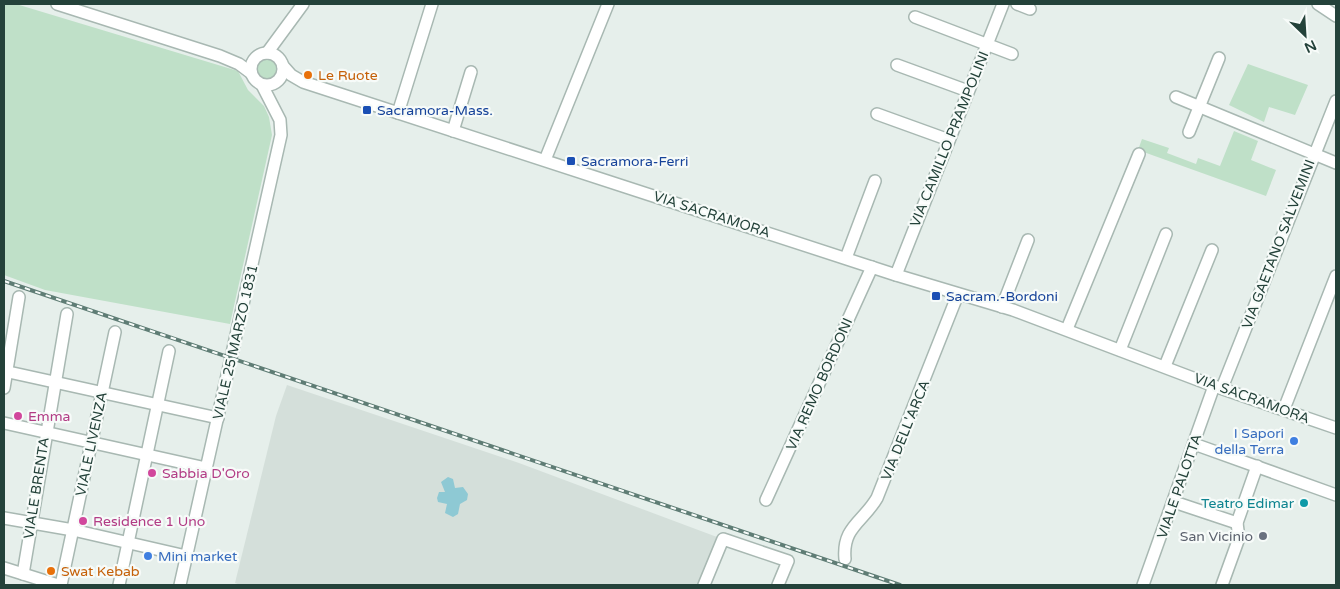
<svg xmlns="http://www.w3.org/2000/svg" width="1340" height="589" font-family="'Varela Round',sans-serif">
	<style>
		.built { fill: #d4dfda }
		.green { fill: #bfe0c8 }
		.water { fill: #8ec9d4 }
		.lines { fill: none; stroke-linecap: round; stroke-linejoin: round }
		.minor-casing { stroke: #a8b8b2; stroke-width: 14 }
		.minor { stroke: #fff; stroke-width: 11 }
		.rail-casing { stroke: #5f7d75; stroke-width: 4 }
		.rail { stroke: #f7fbf9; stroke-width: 2; stroke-dasharray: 5.5; stroke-linecap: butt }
		.food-dot { fill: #e8710a; stroke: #f7fbf9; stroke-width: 2 }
		.transit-dot { fill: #1a4fb4; stroke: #f7fbf9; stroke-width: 2 }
		.hotel-dot { fill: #d1479c; stroke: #f7fbf9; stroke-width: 2 }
		.shop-dot { fill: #3f7fe0; stroke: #f7fbf9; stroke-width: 2 }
		.culture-dot { fill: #0f9aa8; stroke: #f7fbf9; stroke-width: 2 }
		.worship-dot { fill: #6b7280; stroke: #f7fbf9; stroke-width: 2 }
		.labels { text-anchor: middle; stroke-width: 4.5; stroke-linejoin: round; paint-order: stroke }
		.food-label { font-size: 14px; fill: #c56008; stroke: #f7fbf9; text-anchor: start }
		.transit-label { font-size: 14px; fill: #164399; stroke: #f7fbf9; text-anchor: start }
		.street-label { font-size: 14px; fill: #24423a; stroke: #f7fbf9 }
		.hotel-label { font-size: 14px; fill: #b23c85; stroke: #f7fbf9; text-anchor: start }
		.shop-label { font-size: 14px; fill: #366cbe; stroke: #f7fbf9; text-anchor: end }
		.culture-label { font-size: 14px; fill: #0d838f; stroke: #f7fbf9; text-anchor: end }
		.worship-label { font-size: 14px; fill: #5b616d; stroke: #f7fbf9; text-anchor: end }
	</style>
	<rect width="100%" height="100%" fill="#e6efeb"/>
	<path class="built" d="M287 385 519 463 717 537 698 585H240L235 583 276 416Z"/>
	<g class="green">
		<path d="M4 4H16L238 71 248 90 264 106 269 117 272 135 230 324 45 290 4 275Z"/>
		<circle cx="267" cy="69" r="11"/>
		<path d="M1248 64 1308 85 1295 115 1269 107 1264 122 1229 105Z"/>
		<path d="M1234 131 1258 141 1251 160 1276 170 1266 196 1138 150 1142 139 1169 148 1167 153 1196 164 1198 158 1220 166Z"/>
	</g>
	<path class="water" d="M448 477 453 479 455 488 463 487 468 494 467 500 460 504 458 514 453 517 445 513 447 504 438 502 437 498 439 492H445L441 482Z"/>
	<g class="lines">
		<defs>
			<g id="minor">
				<path d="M57 4 220 56 239 64 251 73"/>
				<path d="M1017 4 1030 9"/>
				<path d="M1318 4 1336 16"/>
				<path d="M915 17 1012 54"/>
				<circle cx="267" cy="69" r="16"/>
				<path d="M267 53 303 4"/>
				<path d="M897 65 968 91"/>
				<path d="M283 66 291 75 303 82 896 275 1013 310 1214 386 1336 428"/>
				<path d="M1176 97 1336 163"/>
				<path d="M398 113 432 4"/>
				<path d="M877 114 949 140"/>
				<path d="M453 131 471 72"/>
				<path d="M1189 132 1219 58"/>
				<path d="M545 160 608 4"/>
				<path d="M846 258 875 181"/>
				<path d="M896 275 1003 4"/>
				<path d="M1002 307 1028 240"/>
				<path d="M1067 329 1139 154"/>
				<path d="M1120 350 1166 234"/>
				<path d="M1165 366 1212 250"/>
				<path d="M4 371 218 418"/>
				<path d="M4 388 19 297"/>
				<path d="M1222 388 1336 101"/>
				<path d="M1284 409 1336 276"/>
				<path d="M4 423 206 468"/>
				<path d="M1194 444 1336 495"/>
				<path d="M766 500 872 267"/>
				<path d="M1174 502 1237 523"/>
				<path d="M4 518 73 530 186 556"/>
				<path d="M845 559C842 527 863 522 877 498L958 294"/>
				<path d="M4 568 58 585"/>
				<path d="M23 574 67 314"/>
				<path d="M61 585 115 332"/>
				<path d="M119 585 169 351"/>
				<path d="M180 585 281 135 280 120 262 85"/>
				<path d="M704 585 723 539 788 561 778 585"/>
				<path d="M1143 585 1214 386"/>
				<path d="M1222 585 1239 538 1237 523 1257 466"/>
			</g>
		</defs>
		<use href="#minor" class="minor-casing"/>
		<use href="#minor" class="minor"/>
		<defs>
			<path id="rail" d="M4 281 900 585"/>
		</defs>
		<use href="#rail" class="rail-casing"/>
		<use href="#rail" class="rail"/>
	</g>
	<g class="food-dot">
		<circle cx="308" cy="75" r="5"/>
		<circle cx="51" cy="571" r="5"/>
	</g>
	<g class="transit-dot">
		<rect x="362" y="105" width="10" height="10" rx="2.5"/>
		<rect x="566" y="156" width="10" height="10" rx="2.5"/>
		<rect x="931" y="291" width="10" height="10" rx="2.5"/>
	</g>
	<g class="hotel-dot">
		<circle cx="18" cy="416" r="5"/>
		<circle cx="152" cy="473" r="5"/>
		<circle cx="83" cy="521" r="5"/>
	</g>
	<g class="shop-dot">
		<circle cx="1294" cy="441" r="5"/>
		<circle cx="148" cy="556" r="5"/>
	</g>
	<circle class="culture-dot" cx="1304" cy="503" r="5"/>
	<circle class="worship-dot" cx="1263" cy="536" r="5"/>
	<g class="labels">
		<g class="food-label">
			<text x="318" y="80">Le Ruote</text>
			<text x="61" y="576">Swat Kebab</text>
		</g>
		<g class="transit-label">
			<text x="377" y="115">Sacramora-Mass.</text>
			<text x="581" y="166">Sacramora-Ferri</text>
			<text x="946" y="301">Sacram.-Bordoni</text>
		</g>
		<g class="street-label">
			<text transform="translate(949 139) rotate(-68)" y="5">VIA CAMILLO PRAMPOLINI</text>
			<text transform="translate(712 214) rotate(18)" y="5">VIA SACRAMORA</text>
			<text transform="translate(1278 244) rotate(-69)" y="5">VIA GAETANO SALVEMINI</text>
			<text transform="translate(235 342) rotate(-77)" y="5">VIALE 25 MARZO 1831</text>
			<text transform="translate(819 384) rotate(-66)" y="5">VIA REMO BORDONI</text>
			<text transform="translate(1252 398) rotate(20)" y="5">VIA SACRAMORA</text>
			<text transform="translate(905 430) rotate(-68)" y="5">VIA DELL'ARCA</text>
			<text transform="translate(91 444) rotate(-78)" y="5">VIALE LIVENZA</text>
			<text transform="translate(1179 486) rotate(-71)" y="5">VIALE PALOTTA</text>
			<text transform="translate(36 488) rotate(-81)" y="5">VIALE BRENTA</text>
		</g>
		<g class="hotel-label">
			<text x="28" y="421">Emma</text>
			<text x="162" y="478">Sabbia D'Oro</text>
			<text x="93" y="526">Residence 1 Uno</text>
		</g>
		<g class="shop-label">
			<text x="1284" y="438">I Sapori<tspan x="1284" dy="16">della Terra</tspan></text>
			<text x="158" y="561" text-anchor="start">Mini market</text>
		</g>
		<g class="culture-label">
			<text x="1294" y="508">Teatro Edimar</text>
		</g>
		<g class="worship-label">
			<text x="1253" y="541">San Vicinio</text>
		</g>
	</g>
	<rect width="1340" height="589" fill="none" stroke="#24423a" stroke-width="10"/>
	<g transform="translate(1305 35) rotate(155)" stroke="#f7fbf9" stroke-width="4" paint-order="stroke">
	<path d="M0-4L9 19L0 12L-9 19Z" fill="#24423a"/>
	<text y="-8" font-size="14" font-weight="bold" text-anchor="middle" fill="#24423a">N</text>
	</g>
</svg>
